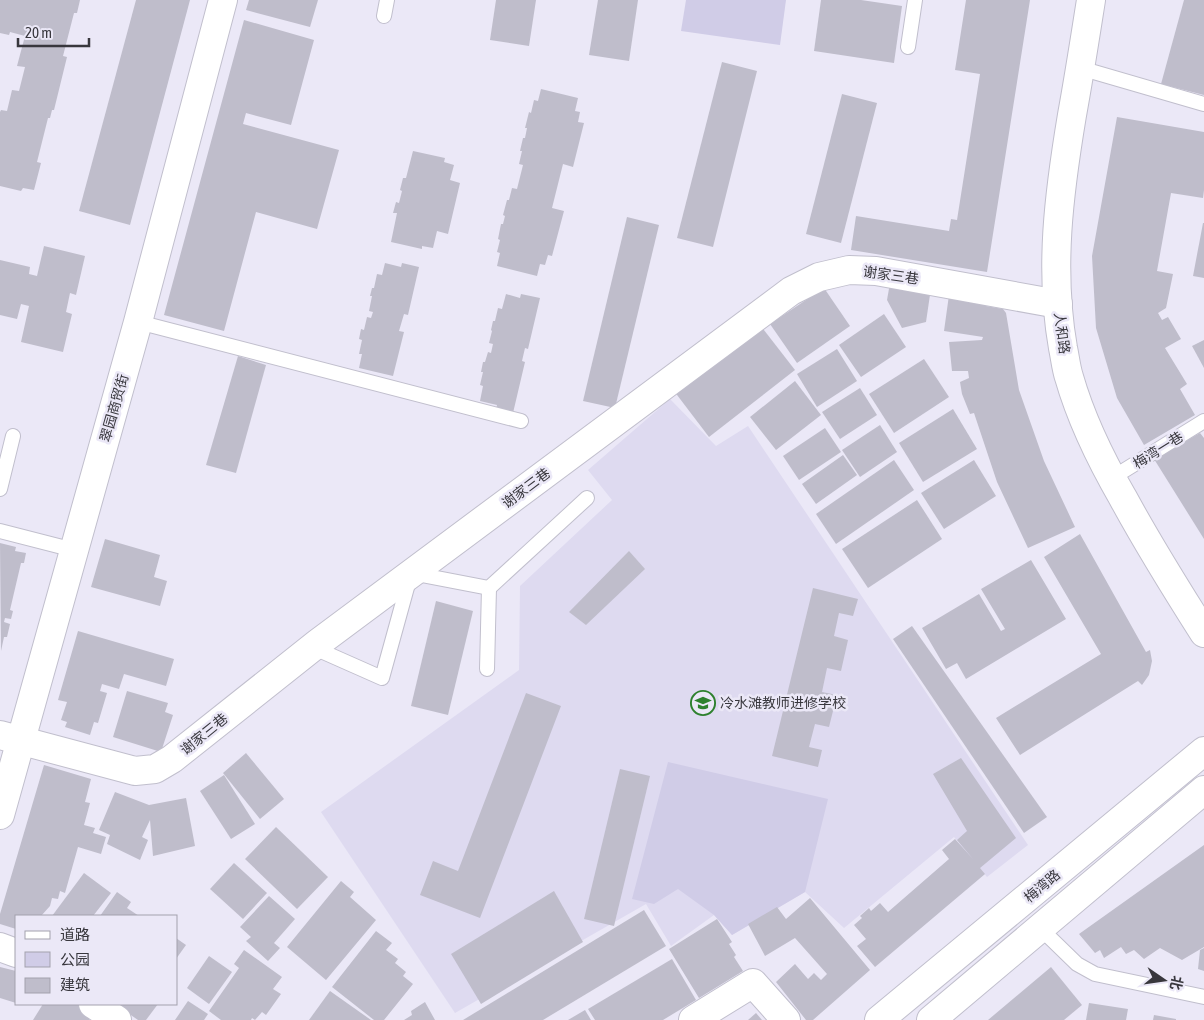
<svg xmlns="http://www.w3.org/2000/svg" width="1204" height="1020" font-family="'Asap Condensed','Noto Sans SC',sans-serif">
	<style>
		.built { fill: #dedaf0 }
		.green { fill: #d0cce7 }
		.building { fill: #bfbdcb }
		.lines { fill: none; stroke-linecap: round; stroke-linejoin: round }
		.service-casing { stroke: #c1bfcd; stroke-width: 16 }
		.minor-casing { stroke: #c1bfcd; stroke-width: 30 }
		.tertiary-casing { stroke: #c1bfcd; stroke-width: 30 }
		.secondary-casing { stroke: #c1bfcd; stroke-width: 30 }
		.service { stroke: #fff; stroke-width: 14 }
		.minor { stroke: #fff; stroke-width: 28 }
		.tertiary { stroke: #fff; stroke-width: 28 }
		.secondary { stroke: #fff; stroke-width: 28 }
		.labels { text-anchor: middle; stroke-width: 5; stroke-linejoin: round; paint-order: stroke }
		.street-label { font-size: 14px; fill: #38373d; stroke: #ebe8f7 }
		.poi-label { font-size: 14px; fill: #38373d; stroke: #ebe8f7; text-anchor: start }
	</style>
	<rect width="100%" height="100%" fill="#ebe8f7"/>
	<path class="built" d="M670 399 716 446 748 426 1028 845 987 877 954 837 844 928 805 892 732 935 714 915 671 946 646 904 455 1013 321 812 519 670 520 586 612 500 588 470Z"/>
	<g class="green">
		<path d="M686 0H786L780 45 681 31Z"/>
		<path d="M668 762 828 799 805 892 732 935 714 915 678 889 654 904 632 899Z"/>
	</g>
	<g class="building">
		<path d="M0 0H80L77 13H74L63 56 67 57 54 110H52L50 118H48L37 162 41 163 34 190 23 188 21 191 0 186V112L1 110 7 111 12 90 19 91 25 67 17 66 25 36 10 32 9 35 0 33Z"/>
		<path d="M136 0H190L130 225 79 211Z"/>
		<path d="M249 0H318L310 27 246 10Z"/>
		<path d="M496 0H536L529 46 490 40Z"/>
		<path d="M598 0H638L629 61 589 55Z"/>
		<path d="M821 0H861L902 6 894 63 814 51Z"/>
		<path d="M966 0H1030L987 272 851 250 856 216 949 231 951 219 957 220 980 74 955 70Z"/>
		<path d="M1184 0H1204V95L1161 84Z"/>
		<path d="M244 20 314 40 291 125 246 113 243 124 339 150 317 229 256 212 224 331 164 315Z"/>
		<path d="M722 62 757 71 713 247 677 238Z"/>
		<path d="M541 89 578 98 575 111 580 112 578 122 584 123 573 167 563 164 552 208 564 211 552 256 548 255 545 265 540 264 537 276 497 266 500 253 497 252 500 240 498 239 501 224H503L505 216 503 215 507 200H509L512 188 517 189 523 165 519 164 522 151H520L523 138H525L527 128H525L529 112 531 113 534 100 538 101Z"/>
		<path d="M842 94 877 103 841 243 806 234Z"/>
		<path d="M1117 117 1204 132V190L1203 198 1171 193 1157 271 1173 274 1166 308 1158 313 1162 320 1168 317 1181 339 1165 348 1187 384 1180 389 1195 415 1144 445 1117 398 1096 328 1092 256Z"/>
		<path d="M413 151 445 158 444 162 454 165 450 180 460 183 448 234 437 231 433 248 422 246V249L391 242 397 213H393L396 202 399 203 402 191 400 190 403 178H406Z"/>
		<path d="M627 217 659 225 615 408 583 401Z"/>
		<path d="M1203 223H1204V278L1193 276Z"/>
		<path d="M44 246 85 256 76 295 70 293 66 312 72 314 63 352 21 342 29 306 21 304 17 319 0 315V260L30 267 29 274 37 276Z"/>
		<path d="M385 263 401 267 402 263 419 267 408 315 404 314 399 331 404 332 393 376 359 368 362 354H359L362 340 359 339 361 329 364 330 367 317 371 318 373 312 369 311 372 296H370L372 288H374L377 274 382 275Z"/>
		<path d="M890 283 931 288 926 322 902 328 887 300Z"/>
		<path d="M824 288 850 326 797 363 770 324Z"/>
		<path d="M506 294 520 298 521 294 540 298 528 349 525 348 522 361 525 362 513 413 496 409 497 405 480 401 483 386 480 385 483 372H481L483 362H485L488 352 491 353 493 344 489 343 492 331 491 330 493 321H495L498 308 502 309Z"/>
		<path d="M949 295 987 302 986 306 1003 309 1006 313 1019 390 1044 461 1075 527 1028 548 997 482 974 413 970 414 962 394 960 382 969 378 968 371H952L949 342 982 340 983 337 944 331Z"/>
		<path d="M884 314 906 347 861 377 839 345Z"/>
		<path d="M760 325 795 370 709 437 674 391Z"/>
		<path d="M1204 340V368L1192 346Z"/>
		<path d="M837 349 857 381 817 407 797 374Z"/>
		<path d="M238 356 266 365 236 473 206 465Z"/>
		<path d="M924 359 949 397 894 433 869 394Z"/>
		<path d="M795 381 821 415 776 450 750 417Z"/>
		<path d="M860 388 877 415 840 439 822 412Z"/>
		<path d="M953 409 977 449 923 482 899 443Z"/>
		<path d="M880 425 897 452 860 477 842 450Z"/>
		<path d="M825 428 841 452 799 480 783 456Z"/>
		<path d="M1200 433 1204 438V539L1154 459Z"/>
		<path d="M843 455 857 475 816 504 802 484Z"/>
		<path d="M894 460 914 490 836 544 816 514Z"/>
		<path d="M974 460 996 496 944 529 921 493Z"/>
		<path d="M917 500 942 539 868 588 842 549Z"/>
		<path d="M1080 534 1146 652 1150 650 1152 661 1149 675 1142 685 1138 681 1020 755 996 718 1101 654 1044 557Z"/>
		<path d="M105 539 160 555 154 577 167 581 160 606 91 587Z"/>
		<path d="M0 543 16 547 15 551 26 553 24 563H21L10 610 13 611 11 619 5 618 4 622 10 624 7 637H4L1 651Z"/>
		<path d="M629 551 645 569 586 625 569 612Z"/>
		<path d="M1031 560 1066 619 966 679 957 663 946 669 922 628 979 594 1001 631 1005 629 981 589Z"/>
		<path d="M813 588 858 599 853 616 839 613 834 636 848 640 841 671 827 668 822 692 837 695 829 727 815 724 809 747 822 750 818 767 772 756Z"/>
		<path d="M436 601 473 611 448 715 411 706Z"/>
		<path d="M912 626 1047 817 1024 833 893 639Z"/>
		<path d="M78 631 174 659 166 686 124 674 119 689 102 684 100 691 107 693 98 723 94 722 90 735 65 727 67 722 61 720 67 702 58 700Z"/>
		<path d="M127 691 168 703 165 712 173 715 161 752 113 737Z"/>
		<path d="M526 693 561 706 480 918 420 895 433 861 458 871Z"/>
		<path d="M246 753 284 799 260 819 223 773Z"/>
		<path d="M961 758 1016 838 980 868 985 874 875 967 857 946 866 939 854 925 862 918 860 916 869 908 871 911 880 903 888 912 949 859 942 850 955 839 973 859 957 840 967 831 933 774Z"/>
		<path d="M44 765 91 779 85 802 90 803 84 825 95 828 93 833 106 837 101 854 78 847 65 893 60 891 58 899 52 898 50 906 41 916H16V929L0 924V914Z"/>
		<path d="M620 769 650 776 614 926 584 919Z"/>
		<path d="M224 775 255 824 231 839 200 791Z"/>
		<path d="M115 792 149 805 186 798 195 846 153 856 150 820 142 837 148 840 140 860 107 844 110 835 99 830Z"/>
		<path d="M276 827 328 877 297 909 245 859Z"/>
		<path d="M1204 845V947L1182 960 1160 948 1144 959 1134 950 1126 954 1121 947 1104 958 1100 950 1095 953 1079 934Z"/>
		<path d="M234 863 267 893 243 919 210 889Z"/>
		<path d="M84 873 111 893 93 916H52Z"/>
		<path d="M341 881 354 892 350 897 376 920 326 980 287 947Z"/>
		<path d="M554 891 583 942 481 1004 451 954Z"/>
		<path d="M117 892 131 902 127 908 139 916H100Z"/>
		<path d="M269 896 295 919 274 943 280 948 268 961 246 941 251 937 240 927Z"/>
		<path d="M810 898 870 970 813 1020H806L776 982 795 964 808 979 814 973 821 980 827 974 795 938 765 956 748 924 777 907 786 919Z"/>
		<path d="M644 910 666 946 543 1020H463Z"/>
		<path d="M717 919 732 942 729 944 736 955 734 957 743 971 699 998 669 949Z"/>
		<path d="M376 931 392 943 386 950 398 959 395 963 406 972 403 976 413 984 384 1020H374L332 987Z"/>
		<path d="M176 938 186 945 176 959Z"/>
		<path d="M1204 948V971L1198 969 1200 950Z"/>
		<path d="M244 950 282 977 273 989 281 994 266 1015 262 1012 255 1020 252 1018 251 1020H221L209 1011 239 968 234 964Z"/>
		<path d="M209 956 232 972 209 1004 187 988Z"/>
		<path d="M672 959 696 1000 663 1020H595L588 1009Z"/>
		<path d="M0 967 16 971V1003L0 998Z"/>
		<path d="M1051 967 1082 1005 1064 1020H988Z"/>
		<path d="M330 991 371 1020H309Z"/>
		<path d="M188 1001 208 1014 204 1020H175Z"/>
		<path d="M425 1002 435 1020H404L412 1015 411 1011Z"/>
		<path d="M1089 1003 1128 1009 1126 1020H1086Z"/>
		<path d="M43 1004H81L94 1012 89 1020H33Z"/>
		<path d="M115 1004H158L146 1020H138Z"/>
		<path d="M585 1010 591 1020H568Z"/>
		<path d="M756 1013 762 1020H748Z"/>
		<path d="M1154 1015 1176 1019V1020H1153Z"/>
	</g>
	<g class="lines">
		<defs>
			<g id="service">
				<path d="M384 16 387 0"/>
				<path d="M908 47 915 0"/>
				<path d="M1080 68 1204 104"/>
				<path d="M138 322 521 421"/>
				<path d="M1112 478 1204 421"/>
				<path d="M0 489 13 436"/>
				<path d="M0 531 74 550"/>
				<path d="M312 647 382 678 411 573 489 588 587 498"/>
				<path d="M487 669 489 588"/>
				<path d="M1040 928 1077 964 1095 974 1204 997"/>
			</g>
			<g id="minor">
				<path d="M0 735 135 771 155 769 172 759 318 643 791 291 819 277 849 270 876 271 1058 304"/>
				<path d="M0 815 138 322 223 0"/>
				<path d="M0 947 16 953"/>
				<path d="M93 1004 117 1020"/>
				<path d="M693 1020 753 983 786 1020"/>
			</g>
			<g id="tertiary">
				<path d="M879 1020 1204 751"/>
				<path d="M931 1020 1204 790"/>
			</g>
			<path id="secondary" d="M1091 0C1085 38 1079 77 1072 115 1059 193 1049 269 1063 348 1065 357 1066 368 1069 377 1081 419 1101 460 1123 498 1148 544 1176 589 1204 633"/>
		</defs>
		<use href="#service" class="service-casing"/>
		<use href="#minor" class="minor-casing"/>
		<use href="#tertiary" class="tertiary-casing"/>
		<use href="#secondary" class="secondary-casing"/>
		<use href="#service" class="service"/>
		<use href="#minor" class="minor"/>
		<use href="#tertiary" class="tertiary"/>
		<use href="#secondary" class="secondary"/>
	</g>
	<defs>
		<symbol id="school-ring" viewBox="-11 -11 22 22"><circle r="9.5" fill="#ebe8f7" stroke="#2e812e" stroke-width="1.5"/><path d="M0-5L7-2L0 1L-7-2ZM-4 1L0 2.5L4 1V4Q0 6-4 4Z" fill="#2e812e"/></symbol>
	</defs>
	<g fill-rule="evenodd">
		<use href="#school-ring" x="689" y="689" width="28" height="28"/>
	</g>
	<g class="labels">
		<g class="street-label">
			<text transform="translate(891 275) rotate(8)" y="5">谢家三巷</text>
			<text transform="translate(1062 333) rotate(82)" y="5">人和路</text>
			<text transform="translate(114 408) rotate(-74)" y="5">翠园商贸街</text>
			<text transform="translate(1158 450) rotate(-32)" y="5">梅湾一巷</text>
			<text transform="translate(526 488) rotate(-37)" y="5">谢家三巷</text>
			<text transform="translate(204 734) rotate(-39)" y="5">谢家三巷</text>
			<text transform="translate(1042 886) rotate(-40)" y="5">梅湾路</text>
		</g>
		<g class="poi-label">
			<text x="720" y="708">冷水滩教师进修学校</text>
		</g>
	</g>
	<rect x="15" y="915" width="162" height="90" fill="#ebe8f7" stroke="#a3a1ad"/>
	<rect x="25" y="931" width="25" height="8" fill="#ffffff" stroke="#a3a1ad"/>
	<text x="60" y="940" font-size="15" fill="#38373d">道路</text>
	<rect x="25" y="952" width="25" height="15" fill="#d0cce7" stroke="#a3a1ad"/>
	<text x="60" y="965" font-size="15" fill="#38373d">公园</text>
	<rect x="25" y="978" width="25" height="15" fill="#bfbdcb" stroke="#a3a1ad"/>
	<text x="60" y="990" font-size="15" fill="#38373d">建筑</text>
	<g transform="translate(1164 980) rotate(103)" stroke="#ebe8f7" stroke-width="4" paint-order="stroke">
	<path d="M0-4L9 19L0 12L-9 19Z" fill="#38373d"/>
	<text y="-8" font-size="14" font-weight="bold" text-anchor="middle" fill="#38373d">北</text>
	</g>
	<path d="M18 38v8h71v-8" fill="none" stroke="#38373d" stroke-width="2.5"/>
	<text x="25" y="38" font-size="15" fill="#38373d" stroke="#ebe8f7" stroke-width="4" paint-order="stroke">20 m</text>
</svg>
